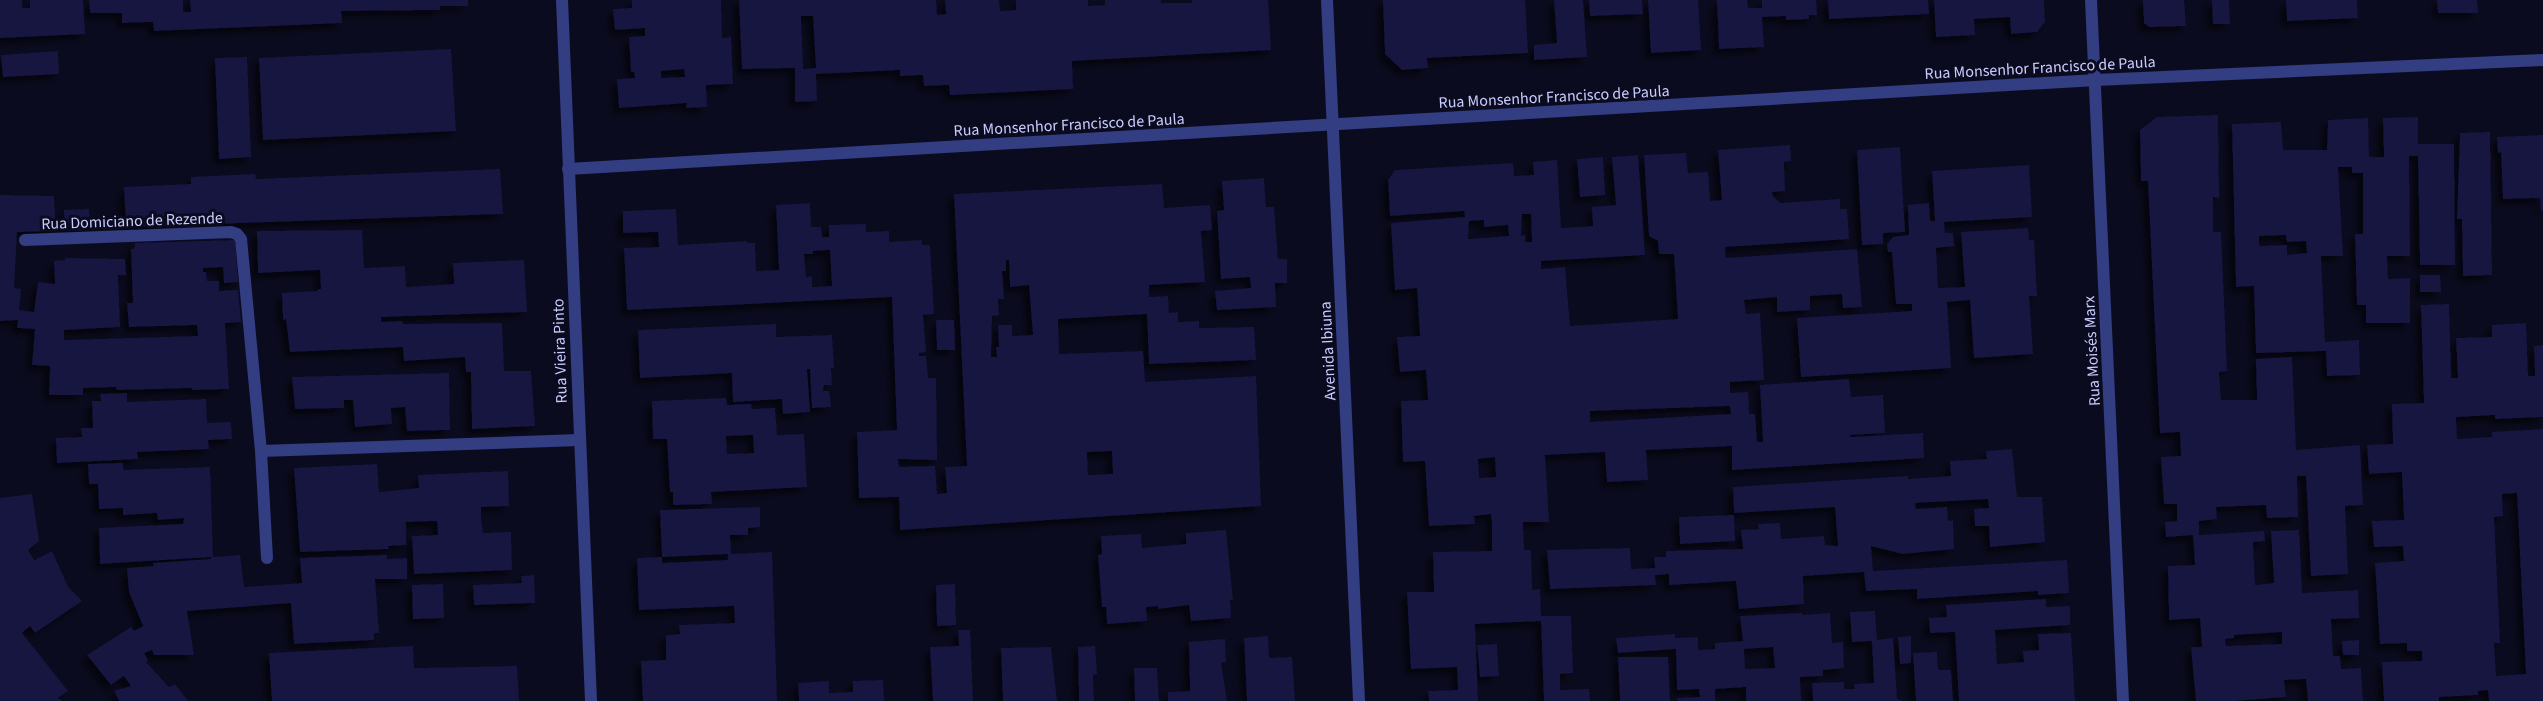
<svg xmlns="http://www.w3.org/2000/svg" width="2543" height="701" font-family="'Source Sans 3',sans-serif">
	<style>
		.building { fill: #161541; fill-rule: evenodd; filter: url(#shadow) }
		.lines { fill: none; stroke-linecap: round; stroke-linejoin: round }
		.minor { stroke: #323d82; stroke-width: 12 }
		.labels { text-anchor: middle; stroke-width: 6; stroke-linejoin: round; paint-order: stroke }
		.street-label { font-size: 16px; fill: #c9ccff; stroke: #0b0b1f }
	</style>
	<defs>
		<filter id="shadow"><feDropShadow dx="-5.5" dy="5.5" stdDeviation="3" flood-color="#0009"/></filter>
	</defs>
	<rect width="100%" height="100%" fill="#0b0b1f"/>
	<g class="building">
		<path d="M0 0H22V8H30V0H83L85 34 0 38Z"/>
		<path d="M89 0H183V12H191L190 0H468V6H440V10L341 11 342 23 154 31 153 22 122 23V13H90Z"/>
		<path d="M632 0H721L722 38 731 37 733 84 706 85 707 107 686 108 687 103 619 108 617 79 635 78 634 72H631L629 37 645 36V28L615 30 613 9 632 8ZM684 69 685 77 661 78V71Z"/>
		<path d="M739 0H936L937 15 946 14 945 0H999L1000 11 1016 10V0H1088V6L1105 5V0H1161V3H1192V0H1268L1271 50 1072 61 1073 89 950 95 949 85 924 86 923 75 900 76V70L816 74 817 101 795 102V68L742 69ZM801 16H813L816 68 803 69Z"/>
		<path d="M1383 0H1525L1528 53 1427 58 1428 68 1402 70 1385 54Z"/>
		<path d="M1554 0H1583L1587 57 1534 60V45L1557 43Z"/>
		<path d="M1589 0H1642L1643 14 1590 16Z"/>
		<path d="M1648 0H1698L1701 50 1651 53Z"/>
		<path d="M1717 0H1747L1748 8H1762V0H1816L1817 15H1809V19L1786 20V16L1762 17 1764 47 1719 49Z"/>
		<path d="M1828 0H1928L1929 14 1829 19Z"/>
		<path d="M1934 0H2044L2045 22 2037 32 2011 34 2010 17 1974 19 1975 35 1936 37Z"/>
		<path d="M2143 0H2184L2186 26 2149 27 2144 23Z"/>
		<path d="M2212 0H2229L2230 24H2213Z"/>
		<path d="M2286 0H2357L2358 18 2287 21Z"/>
		<path d="M2437 0H2477L2478 13H2438Z"/>
		<path d="M451 49 456 131 263 140 259 58Z"/>
		<path d="M58 51 59 74 3 77 1 55Z"/>
		<path d="M247 57 251 157 219 159 215 58Z"/>
		<path d="M2218 115 2219 198 2213 197V232H2221L2227 371 2219 372 2221 400H2257L2256 359 2292 357 2296 450 2360 445 2363 505 2345 506 2348 574 2311 576 2306 476H2297L2298 517 2267 518 2266 505 2216 507 2217 519 2199 521V535L2264 531 2265 541 2253 542 2255 585 2274 583 2271 531 2299 530 2302 593 2358 590 2359 618 2331 619 2333 656H2340L2341 669 2361 668 2363 701H2308L2306 679 2284 680 2286 697 2234 701H2196L2191 647H2202L2200 618 2169 620 2168 566 2195 565 2193 535 2166 537 2165 522 2177 521V504H2164L2161 457 2181 456 2180 432 2160 433 2148 181H2141L2140 130 2157 117ZM2282 632V644L2226 646 2225 639 2234 638V635Z"/>
		<path d="M2418 117V144H2454L2455 265H2420L2418 156H2409L2410 256H2387L2388 279 2410 278V323H2366V305H2357L2355 234H2363V173H2352V167H2338L2343 256H2321L2325 342 2359 340 2360 375 2327 376 2326 351 2256 353 2254 286 2236 287 2232 124 2281 122 2283 150H2327L2328 120 2368 118 2369 157H2384L2383 118ZM2286 235 2287 242 2306 241 2307 253 2287 255V245L2259 246V236Z"/>
		<path d="M2490 132 2492 275 2463 276 2462 219H2457L2460 133Z"/>
		<path d="M2543 135V211H2541L2540 198 2503 199 2501 152 2498 153 2497 137Z"/>
		<path d="M1790 145 1791 161 1784 162 1785 191 1772 192 1773 196 1780 203 1840 199V209H1847L1849 239 1725 247 1726 258 1857 249 1862 307 1843 308 1842 294 1810 296V310L1777 312V297L1744 300 1746 314 1760 313 1764 380 1730 382V393L1748 392 1749 414H1755L1757 442H1763L1760 385 1849 379 1851 397 1883 395 1885 433 1850 435 1851 437 1923 433 1924 458 1732 470V446L1646 450 1648 480 1607 482 1605 452 1545 455 1549 522H1523L1524 550H1531L1532 590 1540 589 1541 616H1571L1573 673 1560 674V690L1589 689 1590 701H1544L1541 621 1475 624 1478 701H1429L1428 691 1458 690 1457 667 1411 669 1407 592H1434L1433 552 1492 551V523L1491 514 1474 516 1475 524 1429 526 1425 461 1403 462 1401 401 1428 400 1426 370 1400 372 1397 337 1420 336 1417 288 1395 290 1391 223 1465 217 1464 211 1390 216 1388 180 1395 170 1513 163 1514 176 1534 175 1533 162 1557 160 1561 228 1593 226 1592 207 1616 205 1612 157 1638 155 1645 255 1541 261V269L1565 267 1570 326 1678 319 1674 254H1659L1658 241 1649 236 1644 155 1686 153 1688 173 1708 172 1710 201 1722 200 1718 150ZM1522 214H1531L1532 242H1525V235L1521 236ZM1484 220V227L1508 225 1509 236 1468 239 1469 221ZM1730 406 1731 414 1590 422V411ZM1495 457 1496 477 1479 478 1478 459Z"/>
		<path d="M1900 147 1905 232 1883 233V244L1862 245 1857 150Z"/>
		<path d="M1603 157 1605 195 1580 197 1577 159Z"/>
		<path d="M2029 165 2032 217 1944 222 1945 233H1953L1954 246 1936 248 1938 288 1965 287 1961 232 2028 228 2029 240H2034L2037 296H2029L2033 354 1974 358 1970 300 1947 302 1951 368 1801 377 1797 318 1912 311V304H1896L1892 252H1888L1887 244 1893 237 1909 235 1908 205 1929 203 1930 221H1935L1932 171Z"/>
		<path d="M500 169 503 214 126 227 124 187 191 184V177L255 174 256 179Z"/>
		<path d="M1264 178 1266 207H1274L1278 259H1287V283H1275L1276 307 1217 310 1215 291 1251 288 1250 277 1221 279 1217 211 1224 210 1222 181Z"/>
		<path d="M1162 184 1164 208 1210 205 1212 230 1201 231 1205 282 1149 285V297L1168 296 1169 313 1178 312V322L1199 321V328L1254 327 1256 360 1149 364 1147 314 1058 319 1059 354 1143 351 1145 382 1256 376 1261 506 900 530 899 497 859 498 857 432 897 430 892 297 627 310 624 248 659 247 658 232 623 233V211L676 209 678 245 747 241V243H755L756 271 779 270 776 205 810 203 811 227H821L822 237H829V225L866 224V232L889 231V242L922 240V245H930L934 314 923 315 926 352 919 353V356H926L928 378H936L937 460 898 459 899 467 935 466 937 494 947 493 945 467 967 466 954 194ZM830 250 832 286 812 287V276L806 277 804 254H813V251ZM1006 260H1009L1010 287 1029 285 1033 335 1012 336V325H998L999 347H996L997 357H991L992 316 999 315 998 299H1004L1002 271H1006ZM1112 451 1113 474 1088 475 1087 452Z"/>
		<path d="M0 195 54 196 56 231 17 232 14 288 21 289 19 310 34 312 38 282 55 284 54 261 65 260V258L125 259 126 275H118L120 327 64 330V340L198 336 197 325 129 327 127 303H133L131 249H134L135 243 235 240 238 282 224 283 223 267 203 268V272H206L207 281H219V291L238 290 241 322 225 323 229 389 192 390V388L117 390 116 387 83 388V395H49L50 366 32 365 35 329 17 328 18 320 0 321Z"/>
		<path d="M89 209 90 230 65 231 64 210Z"/>
		<path d="M362 230 364 268 405 266 406 287 454 284 453 263 524 260 527 312 381 317V322L402 321 403 324 502 323 504 371H531L535 426 472 429 471 372H466L465 357 404 361 403 347 290 352 286 319 283 320 282 293 318 291 317 289H321L320 270 258 273 257 231Z"/>
		<path d="M2420 275H2440L2441 292H2420Z"/>
		<path d="M2449 304 2451 378H2458L2456 338 2492 337V325L2526 323 2528 376H2535L2534 346 2543 345V417L2495 419V415L2456 417 2457 439 2492 437V432L2543 429V701H2489L2488 690 2478 691V695L2439 697V701H2384L2382 662 2422 661V651H2407V643L2380 644 2375 563 2404 561 2403 546 2374 547 2372 521 2404 520 2402 472 2369 474 2367 445 2393 444 2392 404 2424 403 2421 305ZM2517 493 2526 674 2496 676 2494 643H2500L2494 517 2503 516 2502 494Z"/>
		<path d="M936 320H954L955 350H937Z"/>
		<path d="M776 324V337L832 335 834 368H831L832 385H824L823 391H829L831 407 812 408 810 369H807L810 412 783 414 782 399 733 402 732 373 640 378 638 330Z"/>
		<path d="M449 373 450 430 407 431 405 407 391 408 392 424 355 427 353 400H344V408L295 409 292 377Z"/>
		<path d="M127 393V402L206 399 207 423 231 422 232 439 208 440 209 449 137 452 138 459 57 463 56 438 82 437 81 428H93L92 401H101L100 394Z"/>
		<path d="M726 398 727 405 751 404 752 409 775 408 777 435 804 434 807 487 711 492 712 504 673 505V492H670L667 439H653L652 401ZM753 435 754 453 727 454 726 436Z"/>
		<path d="M2012 449 2017 497H2042L2045 542 1990 547 1989 526H1975L1974 509 1989 508 1988 499 1915 503 1916 509 1947 507 1948 521 1953 520 1954 549 1903 554 1871 546 1873 571 2067 560 2069 593 2038 595V591L1917 599V589L1866 591 1864 572 1803 576 1804 604 1739 609 1736 581 1669 585V574L1655 575 1656 585 1550 589 1547 550 1630 548 1631 569 1655 568 1654 557H1666V551L1743 549 1741 530 1759 529 1758 524 1780 523 1781 539 1824 536 1825 545 1838 546 1835 507 1734 513 1733 487 1908 476V479L1951 476 1950 461 1987 459 1986 451Z"/>
		<path d="M123 463V470L210 467 213 557 240 555 244 587 302 583 300 558 387 555V559L407 558V579H375L379 633H374V640L294 644 291 603 187 611 194 655H154L152 650 144 653 148 660 146 662 169 687 175 684 188 701H119L114 691 131 686 124 676 111 685 87 655 131 627 134 631 143 626 129 592 127 568 154 566 153 563 211 559V557L100 564 99 528 183 524 184 518 158 520 157 513 123 515V508L99 509 98 484H89L88 464Z"/>
		<path d="M377 464 379 492 419 488 418 475 508 471 509 506 481 507V519L483 533 511 532 512 570 414 574 412 536 438 535 437 521 406 522V545L388 546 389 549 300 552 294 468Z"/>
		<path d="M32 494 39 541 28 550 34 560 52 551 68 587 82 601 35 633 30 626 22 633 68 691 58 698 62 701H0V498Z"/>
		<path d="M760 507V527L748 528V535H730L731 554 772 552 777 701H643L641 661 666 660V635L680 634 679 625 735 623 734 606 639 610 637 558 662 557V563L728 560V554L662 557 660 510Z"/>
		<path d="M1734 515 1735 541 1680 544 1679 517Z"/>
		<path d="M1226 530 1233 600H1230L1231 618 1191 621 1189 605 1158 609V606L1146 607 1147 621 1107 624 1106 607H1102L1098 555 1102 554 1101 536 1141 534 1142 548 1186 544V533Z"/>
		<path d="M534 575 535 603 474 605 473 585 522 583 521 576Z"/>
		<path d="M443 584 444 618 413 619 412 585Z"/>
		<path d="M955 584 956 625 937 626 936 585Z"/>
		<path d="M2046 599V607L2070 606V625L1995 630 1997 664 2024 662 2023 651 2039 650 2038 634 2071 633 2075 701H1959L1955 632 1930 633 1929 618 1947 617 1946 605Z"/>
		<path d="M1875 611 1877 640 1893 638 1897 699 1903 701H1813L1812 683 1844 682V689H1855L1854 684 1874 683 1872 641 1852 642 1850 612Z"/>
		<path d="M1802 613V615L1830 613 1832 643 1843 642 1844 668 1823 670V676L1800 677 1801 701H1746V687L1715 689V701H1678L1677 698 1700 697 1699 689 1677 690 1676 649 1618 653 1616 638 1675 634V638L1698 637V650L1715 649V643L1743 641 1740 616ZM1773 647 1775 668 1745 669 1744 649Z"/>
		<path d="M958 630H970L973 701H933L930 647 959 646Z"/>
		<path d="M1268 636 1269 658 1292 657 1295 701H1247L1244 638Z"/>
		<path d="M1911 636V663L1900 664 1898 637Z"/>
		<path d="M1225 639 1226 662 1221 663 1227 701H1168V692L1190 691 1189 642Z"/>
		<path d="M2359 640V655H2343L2342 641Z"/>
		<path d="M1497 644 1499 676 1480 677 1477 645Z"/>
		<path d="M413 646 414 668 517 666 519 701H272L269 653Z"/>
		<path d="M1095 646 1097 674 1093 675 1094 701H1079L1078 647Z"/>
		<path d="M1051 647 1057 701H1003L1001 648Z"/>
		<path d="M1937 652 1938 670H1951L1953 701H1916L1913 653Z"/>
		<path d="M1618 657H1668L1670 701H1620Z"/>
		<path d="M1134 668H1157L1159 701H1135Z"/>
		<path d="M883 680 884 701H799L798 683 829 681V693L853 692V681Z"/>
	</g>
	<g class="lines">
		<g class="minor">
			<path d="M562 0 591 701"/>
			<path d="M1327 0 1359 701"/>
			<path d="M2091 0 2123 701"/>
			<path d="M568 169 2096 80 2543 60"/>
			<path d="M25 240 231 232 237 234 241 239 261 451 267 558"/>
			<path d="M261 451 579 440"/>
		</g>
	</g>
	<g class="labels">
		<g class="street-label">
			<text transform="translate(2040 67) rotate(-3)" y="6">Rua Monsenhor Francisco de Paula</text>
			<text transform="translate(1554 96) rotate(-3)" y="6">Rua Monsenhor Francisco de Paula</text>
			<text transform="translate(1069 124) rotate(-3)" y="6">Rua Monsenhor Francisco de Paula</text>
			<text transform="translate(132 220) rotate(-2)" y="6">Rua Domiciano de Rezende</text>
			<text transform="translate(559 351) rotate(-92)" y="6">Rua Vieira Pinto</text>
			<text transform="translate(1327 351) rotate(-93)" y="6">Avenida Ibiuna</text>
			<text transform="translate(2091 351) rotate(-93)" y="6">Rua Moisés Marx</text>
		</g>
	</g>
</svg>
